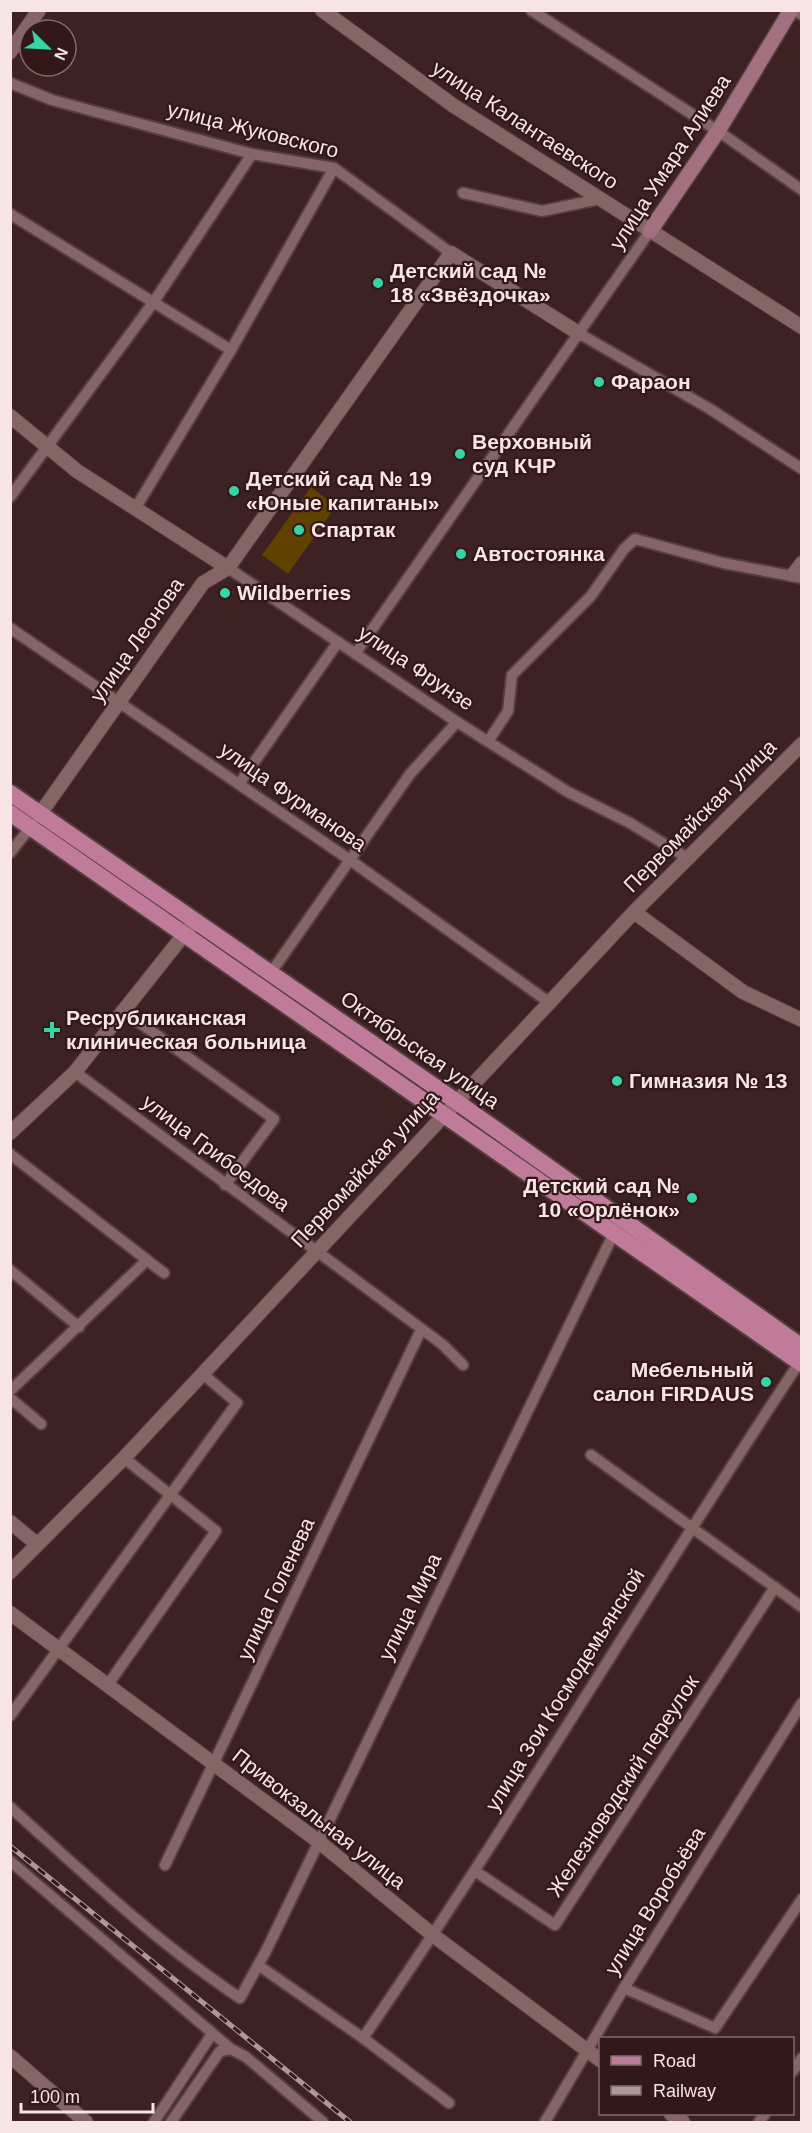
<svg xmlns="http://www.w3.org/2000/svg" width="812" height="2133" font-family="Helvetica,sans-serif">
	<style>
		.green { fill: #614100 }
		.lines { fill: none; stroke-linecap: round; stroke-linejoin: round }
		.minor-casing { stroke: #553e40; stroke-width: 14 }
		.tertiary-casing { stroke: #553e40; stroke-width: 16 }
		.secondary-casing { stroke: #553e40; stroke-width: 18 }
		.primary-casing { stroke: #553e40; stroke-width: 20 }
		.minor { stroke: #866566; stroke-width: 10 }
		.tertiary { stroke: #866566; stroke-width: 14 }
		.secondary { stroke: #a37080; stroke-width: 15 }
		.primary { stroke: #c07b9a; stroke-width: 16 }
		.rail-casing { stroke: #ae9798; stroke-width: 5 }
		.rail { stroke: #321819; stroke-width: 3; stroke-dasharray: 9; stroke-linecap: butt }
		.poi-dot { fill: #38d4a6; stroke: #321819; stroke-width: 2 }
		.labels { text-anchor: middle; stroke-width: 4.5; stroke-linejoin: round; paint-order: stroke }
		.street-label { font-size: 21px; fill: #f7e4e4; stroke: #321819 }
		.poi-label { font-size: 21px; font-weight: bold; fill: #f7e4e4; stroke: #321819; text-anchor: start }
	</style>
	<rect width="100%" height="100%" fill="#3d2123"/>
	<path class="green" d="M311 487 336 506 288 574 262 555Z"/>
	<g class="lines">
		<defs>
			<g id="minor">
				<path d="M531 10 718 131 802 190"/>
				<path d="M793 10 802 15"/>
				<path d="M10 83 52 100 252 154 334 168 451 253"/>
				<path d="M463 193 542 211 600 199"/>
				<path d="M10 214 231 350"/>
				<path d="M580 334 710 409 802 469"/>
				<path d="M10 497 153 303 252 154"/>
				<path d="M135 509 231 350 334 168"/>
				<path d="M228 568 457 722 568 792 630 823 689 859"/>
				<path d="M10 628 350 860 550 1003"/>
				<path d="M355 654 650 231"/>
				<path d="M489 740 508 711 512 675 591 596 624 549 635 539 723 563 802 578"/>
				<path d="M239 784 338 642"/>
				<path d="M10 853 33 824"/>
				<path d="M270 974 410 774 457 722"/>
				<path d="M122 1010 274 1119 225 1185"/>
				<path d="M75 1072 442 1344 463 1365"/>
				<path d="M10 1154 147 1260 10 1391"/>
				<path d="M147 1260 164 1273"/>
				<path d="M10 1270 79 1327"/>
				<path d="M10 1398 41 1424"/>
				<path d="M591 1455 802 1607"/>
				<path d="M107 1686 216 1531 124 1458"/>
				<path d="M10 1716 237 1403 203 1374"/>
				<path d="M10 1807C85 1874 157 1943 240 1998L266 1951 614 1233"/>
				<path d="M10 1861 231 2049"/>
				<path d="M165 1865 421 1330"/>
				<path d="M475 1871 555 1925 775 1587"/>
				<path d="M258 1965 363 2038 449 2103"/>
				<path d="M624 1988 715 2028 802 1899"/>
				<path d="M363 2038C515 1817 651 1586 799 1363"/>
				<path d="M792 2072 802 2058"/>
				<path d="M154 2122 212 2034"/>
				<path d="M171 2122 220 2051 231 2049 246 2057 323 2122"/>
				<path d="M545 2122 624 1988 802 1703"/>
				<path d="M759 2122 765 2114"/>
			</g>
			<g id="tertiary">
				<path d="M322 10 454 106 802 327"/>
				<path d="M10 52 39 10"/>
				<path d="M10 416 77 471 228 568"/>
				<path d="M793 575 802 563"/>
				<path d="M40 814 203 583 228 568 451 253 580 334"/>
				<path d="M634 912 743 992 802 1020"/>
				<path d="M10 1133 75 1072 190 927"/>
				<path d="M10 1522 37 1544"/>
				<path d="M10 1572 124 1458 634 912 802 744"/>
				<path d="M10 1613 318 1841 434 1936 600 2060"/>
				<path d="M10 2056 86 2122"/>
				<path d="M671 2114 683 2122"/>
			</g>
			<path id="secondary" d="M650 231 718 131 791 10"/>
			<g id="primary">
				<path d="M10 793 457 1102 802 1347"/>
				<path d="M10 813 802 1364"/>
			</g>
		</defs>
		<use href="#minor" class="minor-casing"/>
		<use href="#tertiary" class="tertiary-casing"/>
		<use href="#secondary" class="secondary-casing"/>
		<use href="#primary" class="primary-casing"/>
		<use href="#minor" class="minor"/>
		<use href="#tertiary" class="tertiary"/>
		<use href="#secondary" class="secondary"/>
		<use href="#primary" class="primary"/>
		<defs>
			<path id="rail" d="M10 1846 350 2122"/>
		</defs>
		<use href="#rail" class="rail-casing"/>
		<use href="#rail" class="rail"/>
	</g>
	<g class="poi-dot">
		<circle cx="378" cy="283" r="6"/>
		<circle cx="599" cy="382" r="6"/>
		<circle cx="460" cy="454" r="6"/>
		<circle cx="234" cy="491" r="6"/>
		<circle cx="299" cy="530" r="6"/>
		<circle cx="461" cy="554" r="6"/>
		<circle cx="225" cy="593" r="6"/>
		<path d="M49 1021h6v6h6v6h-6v6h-6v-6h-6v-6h6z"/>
		<circle cx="617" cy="1081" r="6"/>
		<circle cx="692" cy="1198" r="6"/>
		<circle cx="766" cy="1382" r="6"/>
	</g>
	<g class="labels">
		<g class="street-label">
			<text transform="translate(525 125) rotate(33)" y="7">улица Калантаевского</text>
			<text transform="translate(253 130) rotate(14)" y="7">улица Жуковского</text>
			<text transform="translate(670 162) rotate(-57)" y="7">улица Умара Алиева</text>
			<text transform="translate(137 640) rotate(-55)" y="7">улица Леонова</text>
			<text transform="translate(416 668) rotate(34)" y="7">улица Фрунзе</text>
			<text transform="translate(293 797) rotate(35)" y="7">улица Фурманова</text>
			<text transform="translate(700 816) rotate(-45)" y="7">Первомайская улица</text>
			<text transform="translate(420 1050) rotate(35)" y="7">Октябрьская улица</text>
			<text transform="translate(216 1153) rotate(37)" y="7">улица Грибоедова</text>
			<text transform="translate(365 1169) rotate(-47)" y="7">Первомайская улица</text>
			<text transform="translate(276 1589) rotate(-65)" y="7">улица Голенева</text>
			<text transform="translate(410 1607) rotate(-64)" y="7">улица Мира</text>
			<text transform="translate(565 1690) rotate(-58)" y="7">улица Зои Космодемьянской</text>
			<text transform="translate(623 1786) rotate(-57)" y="7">Железноводский переулок</text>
			<text transform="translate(319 1819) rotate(38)" y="7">Привокзальная улица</text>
			<text transform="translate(655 1901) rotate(-58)" y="7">улица Воробьёва</text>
		</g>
		<g class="poi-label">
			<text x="390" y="278">Детский сад №<tspan x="390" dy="24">18 «Звёздочка»</tspan></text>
			<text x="611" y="389">Фараон</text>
			<text x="472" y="449">Верховный<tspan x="472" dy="24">суд КЧР</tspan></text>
			<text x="246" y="486">Детский сад № 19<tspan x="246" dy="24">«Юные капитаны»</tspan></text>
			<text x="311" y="537">Спартак</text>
			<text x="473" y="561">Автостоянка</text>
			<text x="237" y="600">Wildberries</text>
			<text x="66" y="1025">Ресрубликанская<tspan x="66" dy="24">клиническая больница</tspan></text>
			<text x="629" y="1088">Гимназия № 13</text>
			<text x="680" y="1193" text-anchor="end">Детский сад №<tspan x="680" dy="24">10 «Орлёнок»</tspan></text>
			<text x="754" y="1377" text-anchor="end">Мебельный<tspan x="754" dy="24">салон FIRDAUS</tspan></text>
		</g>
	</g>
	<rect width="812" height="2133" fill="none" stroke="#f7e4e4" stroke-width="24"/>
	<rect x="599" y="2037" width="195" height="78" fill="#321819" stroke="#816a6a" stroke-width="1.5"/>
	<rect x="611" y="2056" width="30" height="9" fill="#c07b9a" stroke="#816a6a" stroke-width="1.5"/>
	<text x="653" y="2067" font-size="18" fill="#f7e4e4">Road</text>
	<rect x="611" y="2086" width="30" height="9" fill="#ae9798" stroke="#816a6a" stroke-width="1.5"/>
	<text x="653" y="2097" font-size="18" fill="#f7e4e4">Railway</text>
	<g transform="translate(48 48) rotate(114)"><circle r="28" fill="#321819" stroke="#816a6a" stroke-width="1.5"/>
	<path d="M0-4.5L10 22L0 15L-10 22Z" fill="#38d4a6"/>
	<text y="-9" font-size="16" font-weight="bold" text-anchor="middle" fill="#f7e4e4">N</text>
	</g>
	<path d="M21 2103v9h132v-9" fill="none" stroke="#f7e4e4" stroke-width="3"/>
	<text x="30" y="2103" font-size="18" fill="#f7e4e4" stroke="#321819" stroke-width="4.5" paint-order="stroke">100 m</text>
</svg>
